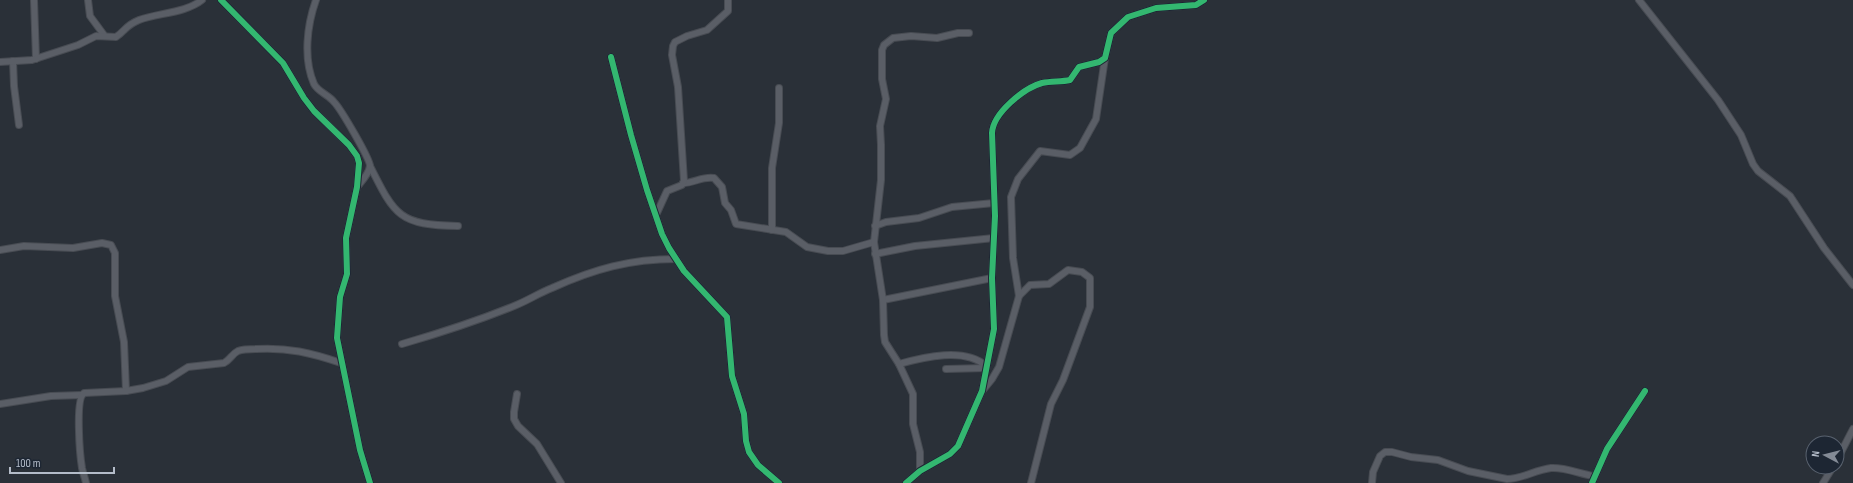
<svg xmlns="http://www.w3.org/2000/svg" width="1853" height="483" font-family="'Sofia Sans Condensed',sans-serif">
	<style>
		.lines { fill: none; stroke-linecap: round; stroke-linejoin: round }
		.street-casing { stroke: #484c53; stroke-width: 8 }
		.street { stroke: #5a5e66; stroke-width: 6 }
		.cycleway-casing { stroke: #1d2633; stroke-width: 8 }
		.cycleway { stroke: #33b770; stroke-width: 6 }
	</style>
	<rect width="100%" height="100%" fill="#2a3038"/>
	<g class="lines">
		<defs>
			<g id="street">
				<path d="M34 0 36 59"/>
				<path d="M88 0 90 16 104 35"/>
				<path d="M221 0 283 63 304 98 314 111 349 145 357 156 359 163 357 187 346 238 347 274 340 297 337 338 360 450 370 483"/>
				<path d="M316 0C307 25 303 59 314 84 318 92 329 95 334 102 341 109 370 159 370 166 369 174 362 181 357 187"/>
				<path d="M1639 0 1718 100 1741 135 1753 164 1758 171 1790 196 1824 248 1853 285"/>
				<path d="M611 57 631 135 647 190 662 234 669 248 684 271 727 317 732 376 744 414 746 441 749 452 758 465 779 483"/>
				<path d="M13 61 14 86 19 125"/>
				<path d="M0 62 32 60 78 45 96 36 116 37C125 31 126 25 139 20 158 13 186 13 202 0"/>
				<path d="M370 166C395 216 399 225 458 226"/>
				<path d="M683 183C694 183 703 176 714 178L722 187 725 203 731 210 736 224 786 232 807 247 828 251H843L874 242"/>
				<path d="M656 215 667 191 682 185 684 181 678 87 672 55 673 46 675 42 687 36 707 30 728 11V0"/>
				<path d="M875 226 886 222 919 218 952 207 994 203"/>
				<path d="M772 230V168L779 123V88"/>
				<path d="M0 250 24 246 73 248 102 243 111 245 115 253V296L124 342 126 391"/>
				<path d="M875 254 915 246 994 238"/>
				<path d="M1019 296 1030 285 1049 284 1068 270 1082 272 1090 278V307L1063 380 1051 404 1031 483"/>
				<path d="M883 300 992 278"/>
				<path d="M402 344C440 333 477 321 514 306 527 301 539 293 552 288 594 269 630 259 676 259"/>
				<path d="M899 364C924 357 965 347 986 366"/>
				<path d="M946 369 986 368"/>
				<path d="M983 390 992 379 999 367 1019 296 1013 258 1011 197 1018 179 1040 151 1070 155 1080 148 1096 119 1105 58"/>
				<path d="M517 394 514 412V419L518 426 537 444 561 483"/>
				<path d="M0 404 51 396 82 395"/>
				<path d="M1837 460 1853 429"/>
				<path d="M920 471V452L913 424V394L899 364 885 342 884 335 883 300 874 242 881 180V145L880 126 886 99 882 79V50L884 45 893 38 911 36 937 38 958 33H969"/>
				<path d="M86 483C85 478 83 473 82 468 80 456 75 399 84 393L126 391 143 388 166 381 188 367 224 363C230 360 232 354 238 351 243 349 251 349 256 349 287 347 312 353 341 363"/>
				<path d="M906 483 920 471 950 454 958 446 982 391 994 329 992 278 995 216 992 133C993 113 1024 88 1042 83 1052 81 1061 82 1070 80L1079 67 1099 62 1105 58 1111 33 1128 17 1156 8 1196 5 1204 0"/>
				<path d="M1372 483 1373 472 1380 456 1385 452H1392L1411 457 1438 460 1468 471 1507 479C1522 479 1535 470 1551 468 1565 467 1580 474 1594 476"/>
				<path d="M1592 483 1607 449 1645 391"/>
				<path d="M1823 483 1833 467"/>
			</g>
		</defs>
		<use href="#street" class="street-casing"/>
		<use href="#street" class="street"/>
		<defs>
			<g id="cycleway">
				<path d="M221 0 283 63 304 98 314 111 349 145 357 156 359 163 357 187 346 238 347 274 340 297 337 338 360 450 370 483"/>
				<path d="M611 57 631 135 647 190 662 234 669 248 684 271 727 317 732 376 744 414 746 441 749 452 758 465 779 483"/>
				<path d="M906 483 920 471 950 454 958 446 982 391 994 329 992 278 995 216 992 133C993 113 1024 88 1042 83 1052 81 1061 82 1070 80L1079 67 1099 62 1105 58 1111 33 1128 17 1156 8 1196 5 1204 0"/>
				<path d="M1592 483 1607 449 1645 391"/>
			</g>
		</defs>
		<use href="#cycleway" class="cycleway-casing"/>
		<use href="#cycleway" class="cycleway"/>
	</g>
	<g transform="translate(1825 455) rotate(277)"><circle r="19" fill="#1d2633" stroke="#59626f"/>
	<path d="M0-3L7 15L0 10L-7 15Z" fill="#848b96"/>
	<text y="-6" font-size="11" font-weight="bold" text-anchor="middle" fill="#b4bcc9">N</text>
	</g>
	<path d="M10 467v6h104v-6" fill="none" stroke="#b4bcc9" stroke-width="2"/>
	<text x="16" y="467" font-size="12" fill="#b4bcc9" stroke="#1d2633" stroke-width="3" paint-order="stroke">100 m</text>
</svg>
